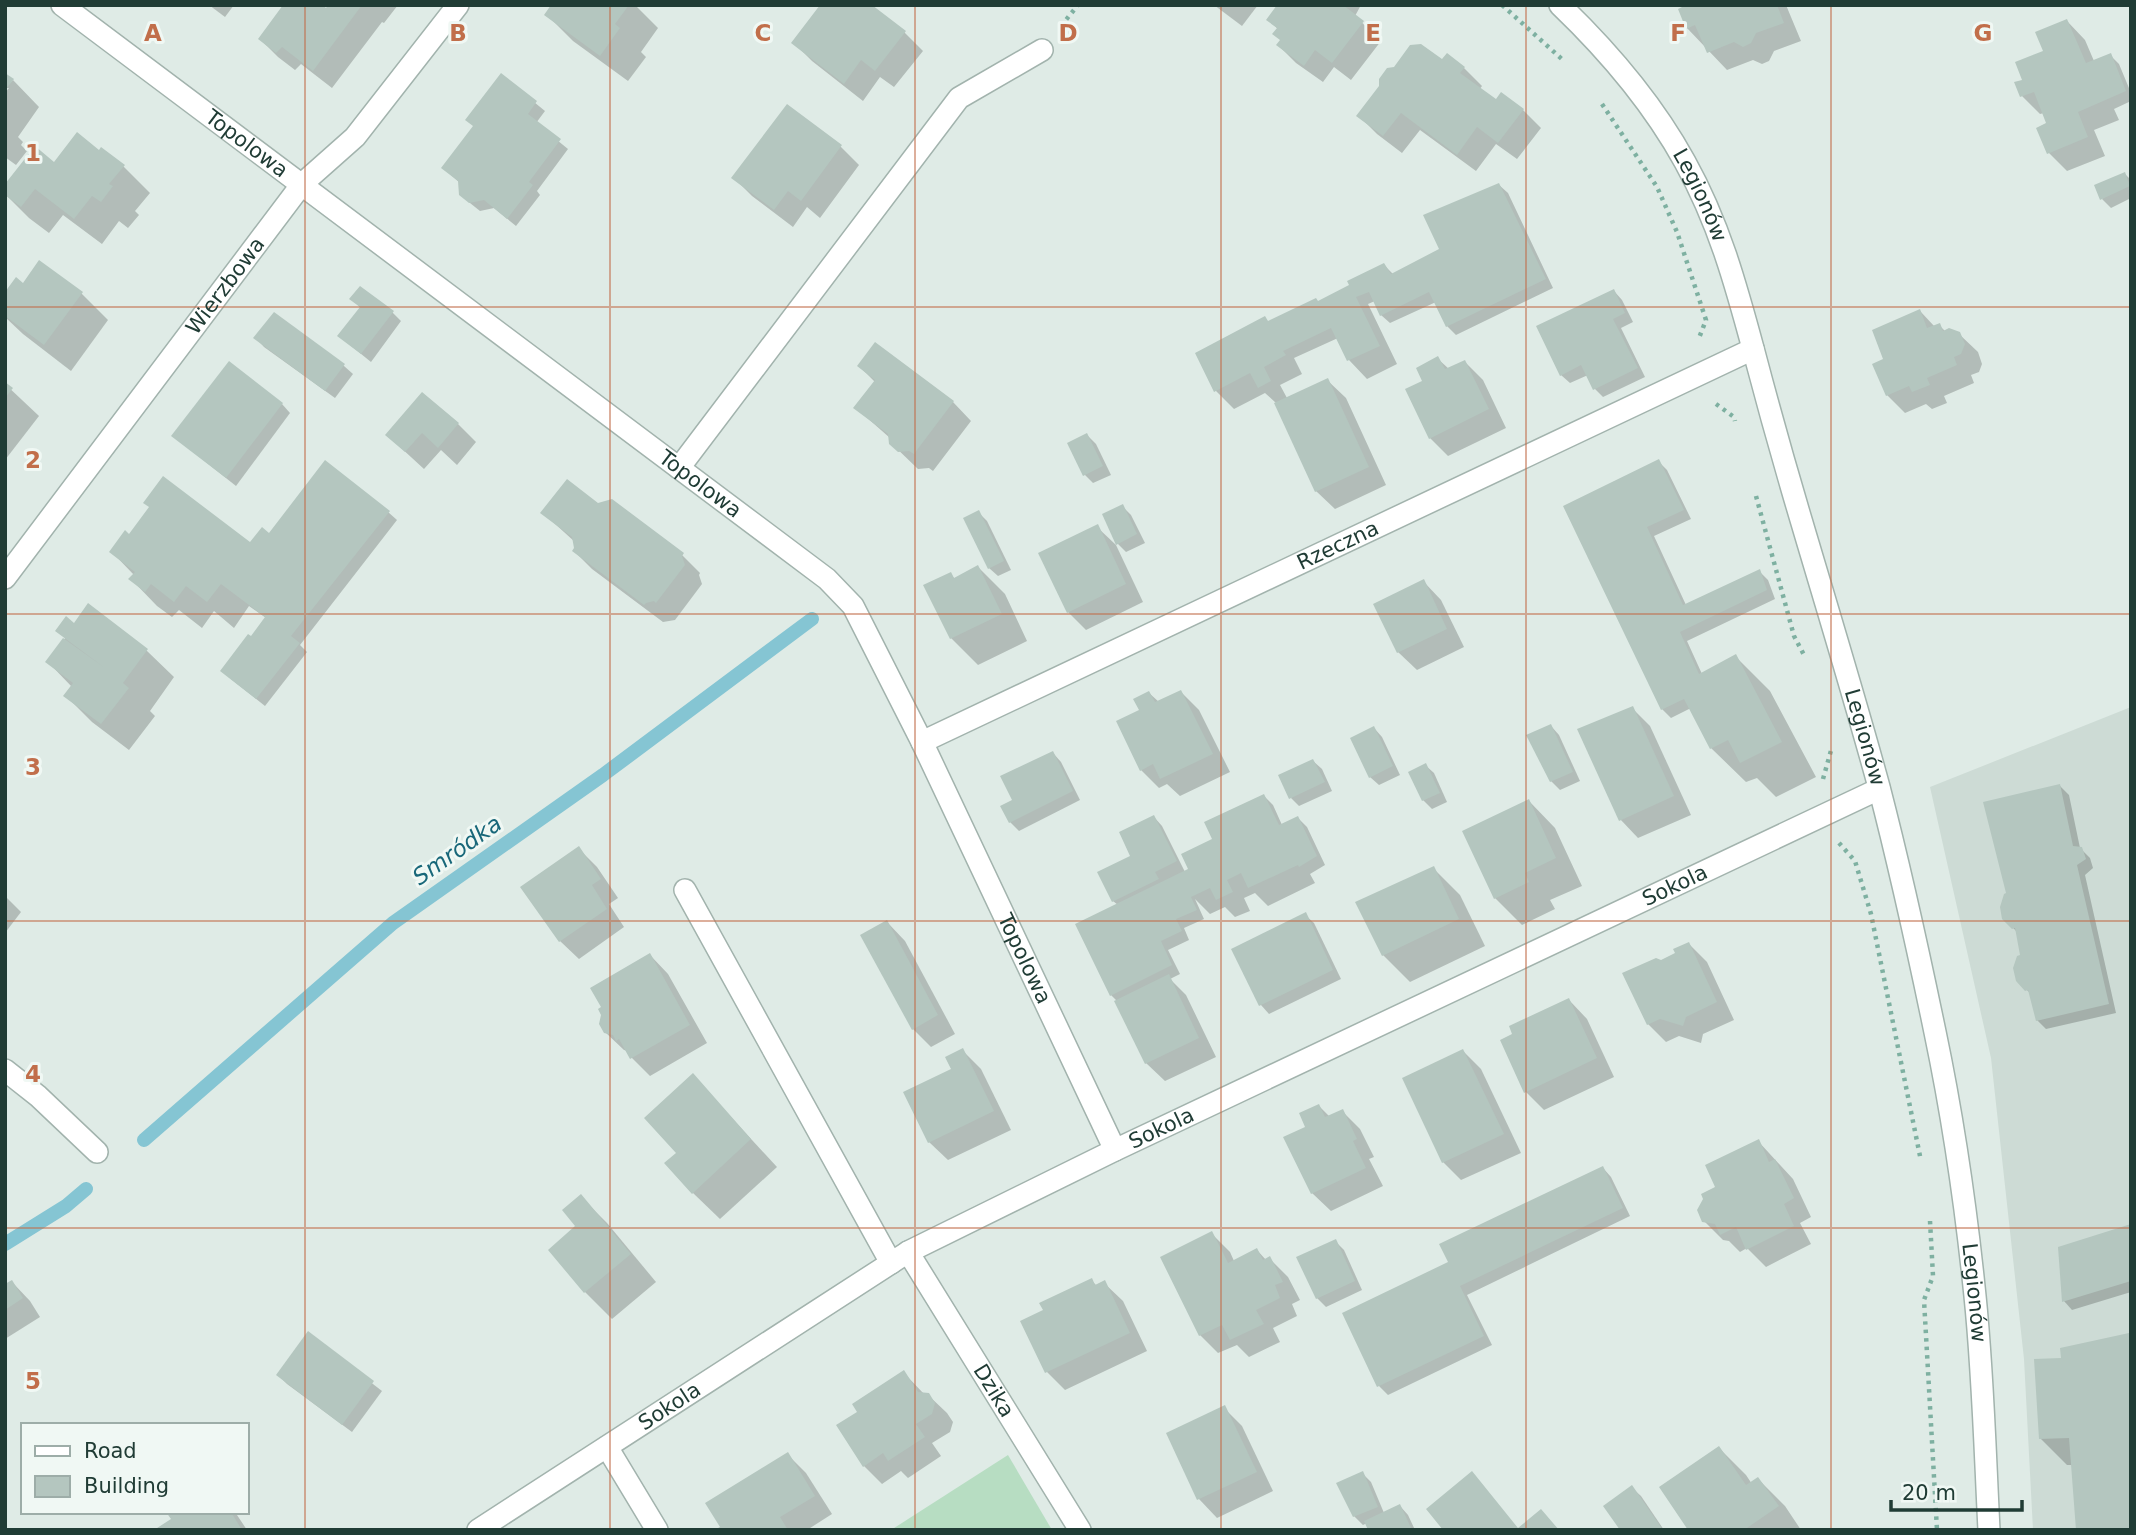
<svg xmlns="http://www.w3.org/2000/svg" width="2136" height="1535" font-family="'DejaVu Sans',sans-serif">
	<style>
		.built { fill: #cddbd5 }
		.green { fill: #b7ddc2 }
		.shadow { fill: #0003 }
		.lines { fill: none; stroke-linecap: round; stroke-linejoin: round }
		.stream { stroke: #85c5d3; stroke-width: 14 }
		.building { fill: #b4c6bf }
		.minor-casing { stroke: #a2b3ad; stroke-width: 24 }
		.path { stroke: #7eb0a1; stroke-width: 4.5; stroke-dasharray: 3.5 5; stroke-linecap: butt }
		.minor { stroke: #fff; stroke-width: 21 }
		.grid { fill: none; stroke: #c16e4a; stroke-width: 2; stroke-opacity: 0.55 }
		.labels { text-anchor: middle; stroke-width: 6; stroke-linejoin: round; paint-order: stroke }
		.street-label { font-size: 21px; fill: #203c35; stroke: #f0f8f4 }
		.water-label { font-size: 23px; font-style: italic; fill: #186779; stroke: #f0f8f4 }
		.grid-label { font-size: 23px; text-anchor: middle; font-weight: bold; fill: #c16e4a; stroke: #f0f8f4; stroke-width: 6; stroke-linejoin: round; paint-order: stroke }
	</style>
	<rect width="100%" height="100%" fill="#dfebe6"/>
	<path class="built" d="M2131 707V1530H2033L2024 1359 1991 1058 1930 787Z"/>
	<path class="green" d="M1008 1455 1052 1530H891Z"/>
	<g class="shadow">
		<path d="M209 5H234L225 17Z"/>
		<path d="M330 5H398L384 23 382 22 332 88 301 64 295 70 278 57 260 39 326 10Z"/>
		<path d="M553 5H635L658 28 641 52 646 57 628 81 573 41 546 14Z"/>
		<path d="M1214 5H1258L1242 26Z"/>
		<path d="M1279 5H1361L1355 16 1381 41 1351 80 1334 67 1323 82 1296 63 1278 45 1282 40 1278 29 1268 20Z"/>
		<path d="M1688 5H1786L1801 41 1774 51 1769 61 1762 64 1753 60 1727 70 1687 28Z"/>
		<path d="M2067 21 2085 40 2094 61 2110 55 2119 64 2131 93V101L2114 109 2119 120 2094 130 2105 156 2067 171 2049 153 2048 124 2044 113 2040 114 2022 96 2024 82Z"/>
		<path d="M904 32 923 51 894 87 880 77 863 101 812 61 794 43Z"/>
		<path d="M1447 55 1464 68 1482 86 1479 90 1496 102 1523 110 1541 128 1517 159 1496 144 1476 171 1420 130 1402 153 1377 134 1359 116 1443 62Z"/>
		<path d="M501 75 545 111 536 123 568 149 537 191 540 195 516 226 494 208 480 211 470 203 461 194 460 183 443 168 474 127Z"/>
		<path d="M13 80 39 107 18 137 23 142 21 145 27 151 16 165 5 157V93L9 88H5Z"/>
		<path d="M788 106 841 147 859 165 820 218 807 207 793 227 752 196 734 178Z"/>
		<path d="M99 152 123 166 150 193 135 211 139 215 128 228 119 221 102 244 63 215 49 233 29 218 5 194 55 164Z"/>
		<path d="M2125 174 2131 180V198L2111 208 2102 199Z"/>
		<path d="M1499 185 1508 193 1553 288 1456 335 1447 326 1436 302 1390 323 1381 315 1375 301 1368 304 1397 364 1367 379 1349 360 1338 338 1294 358 1302 374 1280 385 1287 398 1327 380 1346 398 1386 485 1335 509 1316 491 1276 403 1265 393 1234 409 1216 391 1197 353 1319 303 1351 286 1384 265 1393 274 1442 250Z"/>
		<path d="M24 285 81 293 108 320 71 371 23 334 5 317V295Z"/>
		<path d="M1614 291 1622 300 1633 322 1621 328 1645 377 1603 397 1595 389 1588 375 1570 383 1561 375Z"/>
		<path d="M351 299 392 312 401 321 371 362 339 336 361 308Z"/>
		<path d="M1920 311 1935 327 1939 325 1946 332 1959 334 1978 352 1982 364 1979 372 1971 375 1974 383 1944 396 1947 403 1932 409 1926 404 1905 413 1887 395 1885 360Z"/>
		<path d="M274 314 344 366 353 374 335 398 264 347 256 338Z"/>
		<path d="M1438 359 1449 369 1465 362 1483 380 1506 428 1448 456 1430 438 1424 382Z"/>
		<path d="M859 366 953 402 971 421 933 471 929 468 918 469 891 443 890 438 856 408 875 382Z"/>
		<path d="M5 384 39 416 5 460Z"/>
		<path d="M422 394 458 424 476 442 457 465 441 450 424 469 387 435Z"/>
		<path d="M282 404 290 413 236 486 173 436Z"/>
		<path d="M1087 435 1096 444 1111 475 1093 483 1085 475Z"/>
		<path d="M1659 462 1667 470 1691 519 1654 536 1686 605 1759 571 1768 580 1775 599 1687 641 1702 674 1735 656 1770 691 1816 777 1776 797 1757 778 1746 782 1711 748 1691 708 1671 718 1662 709 1566 507Z"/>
		<path d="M598 505 682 555 700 573 699 575 702 584 675 620 663 622 592 569 574 551 575 542 543 513Z"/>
		<path d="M1122 506 1131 515 1145 543 1126 552 1118 544Z"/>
		<path d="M388 512 397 520 300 645 307 652 265 706 231 679 266 618 249 606 234 628 214 611 202 628 179 610 172 617 157 606 131 579 134 575 111 551 129 536 251 545 269 535Z"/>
		<path d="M978 512 987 521 1011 570 998 576 989 568Z"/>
		<path d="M1097 527 1116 545 1143 602 1086 630 1068 612Z"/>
		<path d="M978 567 1005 594 1027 641 978 665 951 638 950 574 955 579Z"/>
		<path d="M1423 581 1441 600 1464 647 1417 670 1398 652Z"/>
		<path d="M88 606 147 651 174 677 150 711 155 716 129 750 92 722 66 696 72 687 48 662Z"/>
		<path d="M1181 692 1199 710 1230 772 1180 796 1167 784 1159 788 1141 770V711L1149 693 1159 702Z"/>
		<path d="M1632 708 1650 726 1691 815 1638 838 1620 819Z"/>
		<path d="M1551 726 1559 735 1580 781 1560 790 1551 781Z"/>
		<path d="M1374 728 1382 737 1400 775 1379 785 1370 777Z"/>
		<path d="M1053 753 1061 762 1080 800 1019 831 1010 822 1014 801Z"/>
		<path d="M1313 761 1322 769 1332 791 1299 806 1291 798Z"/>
		<path d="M1425 765 1434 773 1447 802 1432 809 1423 800Z"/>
		<path d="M2060 786 2069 795 2080 848 2090 858 2093 868 2085 875 2116 1013 2046 1029 2037 1020 2031 994 2017 980 2022 957 2017 932 2004 918Z"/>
		<path d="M1264 796 1273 805 1282 825 1298 818 1307 827 1325 865 1310 874 1315 883 1268 906 1255 893 1244 898 1250 911 1235 917 1225 907 1210 914 1195 899 1204 919 1184 928 1189 940 1168 950 1180 974 1170 979 1186 995 1216 1057 1165 1081 1146 1063 1117 1001 1111 995 1118 905 1113 901 1132 857 1154 817 1162 826 1185 872 1190 870 1215 840Z"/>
		<path d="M1529 801 1555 828 1582 886 1550 900 1555 909 1522 925 1495 898Z"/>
		<path d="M579 849 597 867 618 898 609 904 624 927 579 959 560 941Z"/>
		<path d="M1433 868 1460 895 1485 946 1410 982 1383 955Z"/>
		<path d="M5 896 21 912 5 933Z"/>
		<path d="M1305 915 1314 923 1341 979 1269 1014 1261 1005 1234 949Z"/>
		<path d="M887 922 905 941 955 1034 931 1047 913 1029Z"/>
		<path d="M1689 944 1707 962 1734 1020 1703 1034 1701 1043 1679 1036 1666 1042 1648 1024 1662 962 1677 954Z"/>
		<path d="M650 955 668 974 707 1043 650 1076 632 1058 628 1051 624 1050 605 1032Z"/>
		<path d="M1569 1000 1587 1019 1614 1077 1544 1110 1526 1092Z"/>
		<path d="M963 1051 981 1069 1011 1130 948 1160 929 1142 953 1069Z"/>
		<path d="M1463 1051 1481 1069 1521 1153 1461 1180 1443 1162Z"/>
		<path d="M693 1076 777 1167 720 1219 693 1193Z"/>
		<path d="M1319 1106 1330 1117 1342 1111 1360 1129 1374 1157 1369 1159 1383 1186 1331 1211 1312 1193 1308 1128Z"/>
		<path d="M1758 1141 1793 1179 1811 1217 1800 1223 1811 1244 1766 1267 1747 1248 1740 1252 1729 1241 1723 1240 1704 1221 1705 1199 1718 1188Z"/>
		<path d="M1603 1168 1611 1177 1630 1216 1467 1295 1492 1345 1388 1395 1379 1386 1344 1314 1450 1263Z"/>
		<path d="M581 1197 607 1223 656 1282 612 1319 585 1292Z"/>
		<path d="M2131 1226V1292L2072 1310 2064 1301Z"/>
		<path d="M1212 1234 1230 1252 1234 1261 1257 1250 1266 1260 1270 1259 1288 1277 1300 1300 1292 1304 1297 1316 1273 1328 1280 1342 1249 1357 1237 1345 1218 1353 1200 1335Z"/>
		<path d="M1335 1241 1344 1250 1362 1290 1326 1307 1317 1298Z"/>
		<path d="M1091 1280 1097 1286 1104 1283 1123 1301 1147 1351 1065 1390 1047 1372 1045 1311Z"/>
		<path d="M12 1282 30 1301 40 1317 5 1339V1286Z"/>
		<path d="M308 1334 382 1391 352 1432 287 1384 278 1375Z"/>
		<path d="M2129 1335 2131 1337V1530L2073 1465H2067L2040 1438 2063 1360Z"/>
		<path d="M904 1373 924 1394 928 1395 947 1413 953 1422 950 1432 932 1443 941 1456 908 1478 901 1471 882 1484 864 1466 859 1412Z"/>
		<path d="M1224 1408 1242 1426 1273 1491 1217 1518 1199 1499 1168 1434Z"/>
		<path d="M1719 1448 1746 1475 1752 1484 1758 1479 1785 1506 1801 1530H1690Z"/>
		<path d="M788 1455 806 1473 832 1514 807 1530H720Z"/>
		<path d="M1362 1473 1371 1482 1384 1513 1400 1506 1408 1515 1415 1530H1370L1367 1523 1363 1525 1354 1516Z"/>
		<path d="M1632 1488 1641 1496 1664 1530H1622Z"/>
		<path d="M168 1512H235L247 1530H157L173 1519Z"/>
	</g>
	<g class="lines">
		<g class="stream">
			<path d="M144 1140 393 923 603 775 812 619"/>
			<path d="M5 1244 66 1206 86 1189"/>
		</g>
	</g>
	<g class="building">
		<path d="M283 5H323L326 8 328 5H362L313 71 282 47 276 53 258 39Z"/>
		<path d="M551 5H629L615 24 620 28 600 56 544 15Z"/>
		<path d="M820 5H872L906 31 875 71 861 60 844 84 791 43Z"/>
		<path d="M1277 5H1343L1364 21 1332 63 1315 50 1304 66 1276 45 1280 40 1272 34 1277 28 1266 20Z"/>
		<path d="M1686 5H1777L1784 23 1756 33 1751 43 1743 47 1734 42 1707 53 1695 25 1686 29 1678 9Z"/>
		<path d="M2067 19 2086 63 2111 53 2126 91 2078 112 2088 137 2047 154 2036 128 2046 123 2034 92 2020 97 2014 82 2022 80 2015 62 2043 51 2035 32Z"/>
		<path d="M1421 44 1442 59 1447 53 1465 67 1460 73 1496 99 1501 92 1524 109 1498 143 1477 127 1457 155 1401 113 1383 136 1356 116 1379 86V79L1387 68 1394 67 1410 45Z"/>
		<path d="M5 73 14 79 5 90Z"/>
		<path d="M501 73 537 101 528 114 561 139 529 182 533 185 507 219 484 200 469 203 459 195 458 181 441 168 473 126 465 120Z"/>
		<path d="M787 104 842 145 801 201 788 191 774 210 731 178Z"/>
		<path d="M77 132 99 150 101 147 125 165 109 184 113 186 101 202 92 196 74 219 35 189 21 207 5 195V184L35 146 54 162Z"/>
		<path d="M2125 172 2130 186 2100 200 2094 185Z"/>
		<path d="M1499 183 1546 279 1446 327 1429 292 1380 316 1369 292 1356 297 1380 346 1347 361 1331 328 1283 351 1286 355 1264 367 1271 381 1258 388 1250 373 1214 392 1195 353 1265 316 1268 321 1316 298 1318 301 1349 285 1347 281 1384 263 1391 274 1439 249 1423 215Z"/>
		<path d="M39 260 83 292 44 345 5 316V292L16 277 23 283Z"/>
		<path d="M360 286 394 311 361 354 337 336 360 307 349 299Z"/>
		<path d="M1614 289 1625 313 1613 319 1638 368 1593 390 1581 365 1560 376 1536 326Z"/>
		<path d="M1920 309 1927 328 1940 323 1943 331 1949 328 1960 332 1965 344 1961 354 1954 357 1957 365 1927 378 1930 385 1912 392 1909 386 1886 396 1872 364 1883 359 1872 330Z"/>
		<path d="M274 312 345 364 325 391 253 338Z"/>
		<path d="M875 342 954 401 914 454 909 451 898 452 889 444 888 434 853 408 875 380 857 366Z"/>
		<path d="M1438 356 1445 369 1465 360 1489 409 1429 439 1405 389 1422 381 1416 368Z"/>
		<path d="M229 361 283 403 226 478 171 436Z"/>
		<path d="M1328 378 1369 467 1315 492 1274 403Z"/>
		<path d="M5 382 13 388 5 398Z"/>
		<path d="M422 392 459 423 438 448 422 433 405 452 385 435Z"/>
		<path d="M1087 433 1103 466 1083 476 1067 443Z"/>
		<path d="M1659 459 1684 510 1647 527 1683 605 1760 569 1767 590 1680 632 1699 674 1736 654 1782 742 1740 763 1728 740 1710 749 1684 699 1661 710 1563 506Z"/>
		<path d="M325 460 390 511 291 636 300 643 256 699 220 671 248 634 251 636 265 617 221 584 207 602 186 586 174 602 151 584 145 592 128 579 135 572 109 552 125 530 129 534 149 507 143 503 163 476 250 542 262 527 269 533Z"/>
		<path d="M567 479 598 503 612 499 684 553 682 556 685 565 656 603 654 601 646 603 644 605 572 551 574 548 572 537 540 513Z"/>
		<path d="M1123 504 1137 534 1116 545 1102 514Z"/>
		<path d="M979 510 1004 561 988 569 963 518Z"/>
		<path d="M1098 524 1126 584 1067 613 1038 553Z"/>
		<path d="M978 565 1002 614 950 639 923 585 951 572 954 578Z"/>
		<path d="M1424 579 1447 629 1397 653 1373 604Z"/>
		<path d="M88 603 148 649 123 683 129 688 101 724 63 696 73 683 45 662 63 638 105 668 55 631 66 616 74 623Z"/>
		<path d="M1181 690 1213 754 1160 779 1153 764 1140 771 1116 721 1139 710 1133 699 1149 691 1155 702Z"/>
		<path d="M1633 706 1674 796 1619 821 1577 729Z"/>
		<path d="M1551 724 1573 772 1550 782 1526 735Z"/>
		<path d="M1374 726 1393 766 1369 778 1350 738Z"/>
		<path d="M1053 751 1073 791 1009 823 1000 806 1012 800 1000 776Z"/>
		<path d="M1313 759 1325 782 1289 799 1278 775Z"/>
		<path d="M1426 763 1440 793 1422 801 1408 772Z"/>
		<path d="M2060 784 2073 846 2082 847 2086 859 2077 865 2109 1004 2036 1021 2028 990 2025 991 2016 981 2013 968 2017 956 2020 955 2015 928 2012 929 2002 919 2000 907 2004 894 2006 893 1983 802Z"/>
		<path d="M1264 794 1279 825 1298 816 1317 856 1299 867 1298 865 1248 888 1241 873 1227 880 1233 892 1216 900 1210 888 1191 897 1197 910 1176 919 1182 931 1161 941 1172 965 1110 996 1075 924 1188 869 1181 854 1212 839 1204 822Z"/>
		<path d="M1529 799 1556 858 1525 873 1529 882 1494 899 1462 831Z"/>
		<path d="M1154 815 1177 861 1155 872 1159 879 1112 902 1097 872 1130 856 1119 832Z"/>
		<path d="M579 846 601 879 592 885 607 909 559 942 520 887Z"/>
		<path d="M1434 866 1459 919 1382 956 1355 902Z"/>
		<path d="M1306 912 1333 970 1259 1006 1231 949Z"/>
		<path d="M887 920 938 1015 912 1030 860 935Z"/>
		<path d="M1689 942 1717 1002 1686 1017 1683 1026 1660 1019 1647 1025 1622 973 1656 958 1661 960 1675 953 1673 949Z"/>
		<path d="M650 953 690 1025 630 1059 619 1039 616 1041 613 1035 604 1033 599 1024 601 1015 598 1009 601 1007 590 988Z"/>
		<path d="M1169 974 1199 1038 1145 1064 1114 1001Z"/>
		<path d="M1569 998 1597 1058 1524 1093 1500 1040 1512 1034 1509 1026Z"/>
		<path d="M963 1048 994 1111 928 1143 903 1092 951 1069 945 1057Z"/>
		<path d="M1463 1049 1504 1134 1442 1163 1402 1078Z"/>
		<path d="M693 1073 751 1139 692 1194 664 1163 676 1153 644 1118Z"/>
		<path d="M1319 1104 1325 1117 1343 1109 1357 1139 1353 1141 1366 1168 1311 1194 1283 1137 1305 1127 1299 1113Z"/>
		<path d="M1759 1139 1769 1162 1775 1159 1794 1198 1784 1204 1794 1226 1746 1250 1736 1227 1720 1235 1715 1224 1702 1222 1697 1210 1703 1199 1701 1194 1715 1187 1705 1165Z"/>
		<path d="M1603 1166 1623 1208 1460 1286 1484 1336 1377 1387 1342 1313 1448 1262 1439 1244Z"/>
		<path d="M581 1194 631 1254 584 1293 548 1250 575 1226 562 1210Z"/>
		<path d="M2131 1224V1281L2062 1302 2058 1247Z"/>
		<path d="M1212 1231 1228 1263 1257 1248 1263 1260 1270 1256 1283 1282 1275 1285 1280 1298 1256 1310 1264 1324 1230 1340 1222 1325 1199 1336 1160 1257Z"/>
		<path d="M1336 1239 1355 1281 1316 1299 1296 1257Z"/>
		<path d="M1092 1278 1095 1285 1105 1280 1130 1333 1045 1373 1020 1321 1043 1310 1039 1303Z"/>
		<path d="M12 1280 23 1298 5 1310V1284Z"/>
		<path d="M308 1331 374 1381 342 1425 276 1375Z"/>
		<path d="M2129 1333 2131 1530H2076L2069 1438 2039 1439 2034 1359 2061 1358 2060 1348Z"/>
		<path d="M904 1370 918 1392 929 1393 935 1403 932 1414 916 1424 925 1437 888 1461 883 1453 863 1467 836 1425 857 1412 852 1404Z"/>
		<path d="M1225 1405 1257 1472 1197 1500 1166 1433Z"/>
		<path d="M1719 1446 1746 1485 1758 1477 1779 1506 1744 1530H1688L1659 1487Z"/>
		<path d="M788 1452 815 1496 780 1517 788 1530H714L720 1527 705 1503Z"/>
		<path d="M1363 1471 1378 1507 1353 1517 1336 1483Z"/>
		<path d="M1472 1471 1518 1528 1541 1509 1559 1530H1443L1426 1509Z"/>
		<path d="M1632 1485 1663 1530H1620L1603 1506Z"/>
		<path d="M1400 1504 1412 1530H1368L1364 1521Z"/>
		<path d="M166 1512H231L242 1530H154L171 1519Z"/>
	</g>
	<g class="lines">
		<defs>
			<g id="minor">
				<path id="s1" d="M62 5 827 579 853 606 922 742 1115 1150"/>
				<path id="s2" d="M1560 5C1609 52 1652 102 1685 162 1719 223 1736 285 1754 352 1769 409 1785 466 1802 523 1828 611 1855 699 1879 787 1900 868 1918 950 1935 1032 1953 1118 1966 1207 1975 1296 1983 1373 1985 1452 1989 1530"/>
				<path d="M679 468 959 98 1042 50"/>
				<path id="s3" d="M5 578 302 184 355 137 458 5"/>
				<path id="s4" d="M922 742 1753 349"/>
				<path d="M685 890 891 1263"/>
				<path d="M5 1070 38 1096 97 1152"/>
				<path id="s5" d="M908 1252 1080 1530"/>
				<path d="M607 1447 657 1530"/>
				<path id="s6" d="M478 1530 908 1252 1115 1150 1879 789"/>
			</g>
		</defs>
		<use href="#minor" class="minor-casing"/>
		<g class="path">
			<path d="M1502 5 1564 61"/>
			<path d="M1061 26 1078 5"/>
			<path d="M1602 104 1657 187 1677 232 1706 320 1699 338"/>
			<path d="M1716 404 1734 417 1735 421"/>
			<path d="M1756 496 1794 636 1804 655"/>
			<path d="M1823 779 1832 747"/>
			<path d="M1839 843 1855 861 1871 914 1921 1161"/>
			<path d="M1930 1221 1933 1276 1924 1300 1937 1530"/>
		</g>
		<use href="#minor" class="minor"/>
	</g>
	<path class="grid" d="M305 5V1530M610 5V1530M915 5V1530M1221 5V1530M1526 5V1530M1831 5V1530M5 307H2131M5 614H2131M5 921H2131M5 1228H2131"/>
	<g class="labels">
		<g class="street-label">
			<text dy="7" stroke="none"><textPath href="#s1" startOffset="231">Topolowa</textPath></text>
			<text dy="7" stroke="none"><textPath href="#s2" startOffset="238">Legionów</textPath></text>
			<text dy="7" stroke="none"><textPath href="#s3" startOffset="366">Wierzbowa</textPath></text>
			<text dy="7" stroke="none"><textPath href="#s1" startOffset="798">Topolowa</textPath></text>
			<text dy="7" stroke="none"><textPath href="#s4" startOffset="460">Rzeczna</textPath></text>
			<text dy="7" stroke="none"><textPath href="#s2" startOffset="805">Legionów</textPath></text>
			<text dy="7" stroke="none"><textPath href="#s6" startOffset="1362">Sokola</textPath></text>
			<text dy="7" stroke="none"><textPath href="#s1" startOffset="1386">Topolowa</textPath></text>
			<text dy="7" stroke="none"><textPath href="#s6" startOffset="794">Sokola</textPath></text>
			<text dy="7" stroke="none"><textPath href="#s2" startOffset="1372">Legionów</textPath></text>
			<text dy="7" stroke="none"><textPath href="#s5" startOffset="163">Dzika</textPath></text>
			<text dy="7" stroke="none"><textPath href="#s6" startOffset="228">Sokola</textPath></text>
		</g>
		<g class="water-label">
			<text transform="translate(457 850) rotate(-35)" y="8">Smródka</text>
		</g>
	</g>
	<g class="grid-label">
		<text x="153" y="41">A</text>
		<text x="458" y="41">B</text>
		<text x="763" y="41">C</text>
		<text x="1068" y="41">D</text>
		<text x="1373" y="41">E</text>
		<text x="1678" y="41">F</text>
		<text x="1983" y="41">G</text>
		<text x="33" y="161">1</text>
		<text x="33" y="468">2</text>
		<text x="33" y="775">3</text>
		<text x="33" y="1082">4</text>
		<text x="33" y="1389">5</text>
	</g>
	<rect width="2136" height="1535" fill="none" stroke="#203c35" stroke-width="14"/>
	<rect x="21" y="1423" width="228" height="91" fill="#f0f8f4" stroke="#9dada8" stroke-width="2"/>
	<rect x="35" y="1446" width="35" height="10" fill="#ffffff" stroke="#9dada8" stroke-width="2"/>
	<text x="84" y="1458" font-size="21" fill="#203c35">Road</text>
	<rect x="35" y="1476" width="35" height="21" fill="#b4c6bf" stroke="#9dada8" stroke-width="2"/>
	<text x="84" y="1493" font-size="21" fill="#203c35">Building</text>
	<path d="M1891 1500v10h131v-10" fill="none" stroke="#203c35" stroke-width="3.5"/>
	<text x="1902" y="1500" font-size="21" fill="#203c35" stroke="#f0f8f4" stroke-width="5" paint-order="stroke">20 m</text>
</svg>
